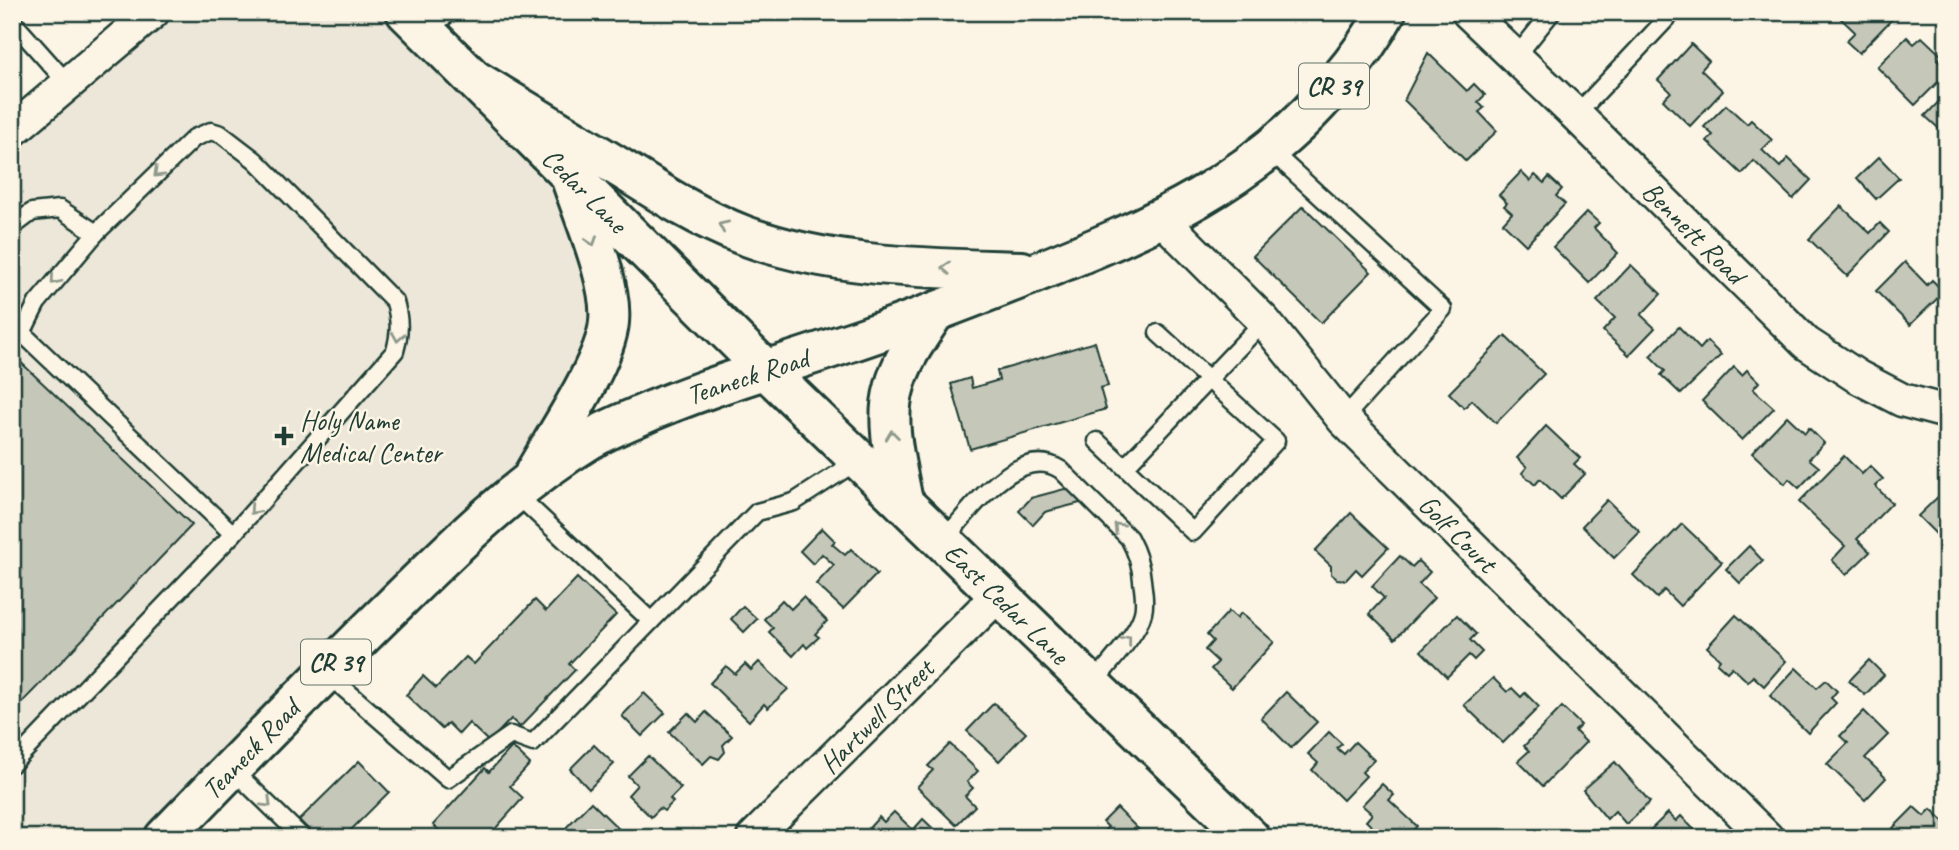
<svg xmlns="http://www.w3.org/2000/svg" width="1959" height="850" font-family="Caveat,sans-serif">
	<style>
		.built { fill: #ece7d8 }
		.building { fill: #c5c7b9; stroke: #1f3d34; stroke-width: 2 }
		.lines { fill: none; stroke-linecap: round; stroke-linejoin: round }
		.service-casing { stroke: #1f3d34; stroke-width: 21 }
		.minor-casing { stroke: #1f3d34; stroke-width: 37 }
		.tertiary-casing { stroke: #1f3d34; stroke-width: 44 }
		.secondary-casing { stroke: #1f3d34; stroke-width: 44 }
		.primary-casing { stroke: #1f3d34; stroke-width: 44 }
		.service { stroke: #fcf5e5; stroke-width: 16 }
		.minor { stroke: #fcf5e5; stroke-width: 32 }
		.tertiary { stroke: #fcf5e5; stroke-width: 38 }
		.secondary { stroke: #fcf5e5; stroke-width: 38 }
		.primary { stroke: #fcf5e5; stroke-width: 38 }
		.oneway { stroke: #8e998c }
		.poi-dot { fill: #1f3d34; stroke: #fcf5e5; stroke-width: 2.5 }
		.labels { text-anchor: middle; stroke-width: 5; stroke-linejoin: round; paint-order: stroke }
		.shield { fill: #fcf5e5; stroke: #617469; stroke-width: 2 }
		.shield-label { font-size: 26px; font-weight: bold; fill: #1f3d34 }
		.street-label { font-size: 28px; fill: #1f3d34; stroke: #fcf5e5 }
		.poi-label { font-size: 28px; fill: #1f3d34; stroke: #fcf5e5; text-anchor: start }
	</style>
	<rect width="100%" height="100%" fill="#fcf5e5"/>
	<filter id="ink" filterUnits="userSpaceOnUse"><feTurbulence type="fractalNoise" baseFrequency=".0143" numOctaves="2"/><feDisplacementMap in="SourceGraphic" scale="14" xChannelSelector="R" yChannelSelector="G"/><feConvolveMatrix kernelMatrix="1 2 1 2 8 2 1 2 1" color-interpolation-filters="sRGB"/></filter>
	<g filter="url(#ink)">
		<path class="built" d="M153 12H406L570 176 609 310 531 480 164 838H12V131Z"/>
		<g class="building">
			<path d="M1834 12H1895L1897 14 1859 53 1846 41 1855 32Z"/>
			<path d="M1907 37 1914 44 1922 37 1942 56 1938 60 1947 69V73L1915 105 1877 67Z"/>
			<path d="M1691 44 1709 61 1701 70 1723 91 1690 126 1663 100 1671 92 1658 80Z"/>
			<path d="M1428 53 1467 91 1474 84 1485 95 1478 102 1484 108 1479 112 1497 131 1466 161 1404 100Z"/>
			<path d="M1947 93V136L1925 116Z"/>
			<path d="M1726 105 1747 124 1751 120 1772 140 1762 150 1780 167 1788 158 1811 180 1793 199 1754 161 1742 174 1707 141 1713 135 1704 127Z"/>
			<path d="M1879 157 1899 178 1876 199 1857 178Z"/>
			<path d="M1521 172 1530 181 1535 175 1544 183 1549 177 1562 189 1556 196 1565 204 1526 245 1503 223 1512 213 1504 206 1507 203 1499 195Z"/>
			<path d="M1303 206 1371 272 1321 323 1253 256Z"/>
			<path d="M1841 206 1870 233 1880 223 1889 232 1847 276 1809 239Z"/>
			<path d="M1587 212 1599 223 1594 228 1618 253 1589 283 1553 247Z"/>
			<path d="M1905 262 1927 285 1932 280 1944 292 1910 325 1876 291Z"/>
			<path d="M1631 265 1661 294 1641 315 1655 328 1629 355 1603 331 1615 318 1597 301Z"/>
			<path d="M1679 327 1700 349 1707 341 1721 355 1681 394 1661 375 1665 371 1650 356Z"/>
			<path d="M1505 336 1544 374 1496 423 1472 400 1464 408 1449 393Z"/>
			<path d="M1095 342 1108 386 1100 388 1106 409 970 449 951 384 970 378 972 388 999 380 997 371Z"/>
			<path d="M12 354 192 525 12 713Z"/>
			<path d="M1734 367 1742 375 1747 370 1759 382 1753 389 1774 408 1742 440 1702 401Z"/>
			<path d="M1787 416 1805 433 1809 428 1824 443 1809 459 1819 467 1799 488 1789 479 1785 484 1752 453Z"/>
			<path d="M1546 426 1580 458 1574 464 1585 474 1561 499 1540 479 1535 485 1522 473 1527 467 1517 458Z"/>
			<path d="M1844 456 1862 474 1870 466 1883 479 1875 486 1892 503 1857 539 1870 552 1846 575 1832 560 1845 546 1799 502Z"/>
			<path d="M1068 488 1084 502 1045 512 1033 525 1019 511 1031 498Z"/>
			<path d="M1947 488V534L1941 528 1936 534 1918 516Z"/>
			<path d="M1607 500 1640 532 1614 558 1582 526Z"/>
			<path d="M1351 513 1388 548 1362 575 1356 569 1346 580 1337 579 1331 574V566L1315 551Z"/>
			<path d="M1682 524 1722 562 1680 606 1664 590 1657 598 1633 575Z"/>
			<path d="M822 528 835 541 832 544 845 555 851 549 877 574 843 609 816 584 834 565 822 554 813 564 800 551Z"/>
			<path d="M1749 546 1763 561 1740 583 1726 569Z"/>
			<path d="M1400 556 1412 567 1418 561 1430 572 1419 584 1434 598 1395 639 1369 614 1384 598 1372 586Z"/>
			<path d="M577 578 616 615 569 664 575 670 520 727 511 719 489 742 469 723 459 734 448 723 442 729 406 695 423 676 436 688 466 657 474 664 535 600 546 611Z"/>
			<path d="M803 597 827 621 815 634 819 637 807 648 804 644 793 656 769 632 773 628 764 619 782 600 791 609Z"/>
			<path d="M743 606 757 619 744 632 731 619Z"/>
			<path d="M1229 611 1237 618 1241 613 1274 642 1232 688 1211 669 1218 662 1205 650 1213 641 1207 635Z"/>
			<path d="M1457 615 1476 634 1470 640 1482 652 1474 660 1469 655 1447 677 1421 651Z"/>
			<path d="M1736 615 1786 661 1764 686 1753 676 1748 682 1732 667 1727 672 1717 663 1720 659 1707 647Z"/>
			<path d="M1869 660 1884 675 1865 695 1849 681Z"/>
			<path d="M759 662 788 689 768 708 764 704 749 721 710 683 726 666 735 674 745 664 751 670Z"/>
			<path d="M1796 668 1817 688 1826 680 1837 691 1831 698 1836 703 1808 733 1770 696Z"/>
			<path d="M1493 678 1507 692 1512 688 1521 697 1525 693 1539 707 1503 743 1464 705Z"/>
			<path d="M1286 692 1317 722 1291 748 1261 718Z"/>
			<path d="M644 693 665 713 642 736 622 716Z"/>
			<path d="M994 703 1026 733 999 761 967 731Z"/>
			<path d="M1562 707 1581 725 1575 731 1586 742 1543 786 1518 761 1529 751 1524 746Z"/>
			<path d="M1864 711 1888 735 1865 758 1886 778 1865 800 1827 764 1848 743 1840 736Z"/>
			<path d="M706 712 732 736 723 745 725 752 719 759 711 756 703 764 669 732 688 713 697 722Z"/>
			<path d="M1329 732 1342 744 1337 748 1344 754 1355 742 1374 760 1362 772 1366 776 1343 800 1312 770 1318 763 1308 754Z"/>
			<path d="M950 744 978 771 967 782 973 788 965 796 975 806 956 825 917 787 933 770 928 766Z"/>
			<path d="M594 745 614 764 589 789 570 769Z"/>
			<path d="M512 747 530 764 510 786 523 798 487 838H448L433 825 485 768 489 772Z"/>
			<path d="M648 756 681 788 670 799 673 802 664 811 660 808 651 817 628 795 637 785 628 776Z"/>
			<path d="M359 761 389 792 343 838H317L299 820Z"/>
			<path d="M1615 762 1650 802 1626 824 1615 811 1607 819 1583 790Z"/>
			<path d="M1382 784 1394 795 1389 800 1417 826 1406 838H1384L1366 821 1372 814 1362 805Z"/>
			<path d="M591 802 628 838H556Z"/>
			<path d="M1914 807 1924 816 1931 809 1947 824V838H1902L1893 828Z"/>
			<path d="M1117 808 1147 838H1097L1108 827 1103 822Z"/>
			<path d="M894 812 913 830 923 819 943 838H868L873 832 869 828 879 817 884 822Z"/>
			<path d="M1668 813 1676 821 1681 816 1701 837 1642 838Z"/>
		</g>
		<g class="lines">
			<defs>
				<g id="service">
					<path d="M12 21 68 84"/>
					<path d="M424 30 451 12"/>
					<path d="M1516 57 1552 12"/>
					<path d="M1576 115 1673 12"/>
					<path d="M1270 150 1443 309 1343 419"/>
					<path d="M12 227 32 212 60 209 96 233"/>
					<path d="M12 341 22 333 37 303 96 233 194 138 211 131 221 134 255 160 395 302C400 320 400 333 395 351L233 534"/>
					<path d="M1097 441 1193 532 1276 441 1158 333"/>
					<path d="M1125 467 1264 321"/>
					<path d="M514 492 651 621"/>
					<path d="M943 541C968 513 1018 441 1061 470L1129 538C1136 551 1141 565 1142 580 1143 591 1146 601 1143 613 1137 636 1107 665 1092 685"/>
					<path d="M325 672 448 779 511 735 533 743 757 512 794 502 859 460"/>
					<path d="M12 764 233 534 22 333"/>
					<path d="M232 769 303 838"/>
				</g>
				<g id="minor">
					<path d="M1468 12 1576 115 1806 343 1858 377 1902 400 1947 412"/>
					<path d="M12 131 153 12"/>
					<path d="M1162 219 1264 321 1343 419 1767 838"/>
					<path d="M753 838 998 595"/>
				</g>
				<path id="tertiary" d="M764 368 1250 838"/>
				<path id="secondary" d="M406 12 764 368"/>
				<g id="primary">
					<path d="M475 80C525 110 575 141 625 171 663 195 701 219 743 235 831 268 929 268 1022 271"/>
					<path d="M535 472C556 435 606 361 609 322 613 282 583 216 570 176"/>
					<path d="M903 502C897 467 884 424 894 389 901 360 919 336 935 312"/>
					<path d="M164 838C240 760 315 682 393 606 454 546 515 485 589 440 604 431 621 424 637 417 704 387 774 368 844 344 908 323 972 298 1035 273 1154 225 1255 182 1338 81 1356 60 1373 36 1386 12"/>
				</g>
			</defs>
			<use href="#service" class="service-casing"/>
			<use href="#minor" class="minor-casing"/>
			<use href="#tertiary" class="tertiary-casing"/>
			<use href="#secondary" class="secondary-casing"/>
			<use href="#primary" class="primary-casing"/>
			<use href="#service" class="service"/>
			<use href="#minor" class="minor"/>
			<use href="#tertiary" class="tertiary"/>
			<use href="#secondary" class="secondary"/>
			<use href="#primary" class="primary"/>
		</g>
		<defs><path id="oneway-chevron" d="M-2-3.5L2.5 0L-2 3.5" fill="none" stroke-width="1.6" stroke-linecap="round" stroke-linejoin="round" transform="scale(1.75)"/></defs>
		<g class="oneway">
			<use href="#oneway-chevron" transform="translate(158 173) rotate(136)"/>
			<use href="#oneway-chevron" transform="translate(723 226) rotate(-156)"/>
			<use href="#oneway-chevron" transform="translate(592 241) rotate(72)"/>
			<use href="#oneway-chevron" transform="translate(946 268) rotate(-177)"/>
			<use href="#oneway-chevron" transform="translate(55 280) rotate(130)"/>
			<use href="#oneway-chevron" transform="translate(398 337) rotate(99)"/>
			<use href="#oneway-chevron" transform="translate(892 435) rotate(-97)"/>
			<use href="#oneway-chevron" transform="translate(254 510) rotate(132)"/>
			<use href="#oneway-chevron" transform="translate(1118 527) rotate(-135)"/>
			<use href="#oneway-chevron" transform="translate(1127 640) rotate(-52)"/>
			<use href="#oneway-chevron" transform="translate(267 803) rotate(44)"/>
		</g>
	</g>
	<path class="poi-dot" d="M280.5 425.5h7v7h7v7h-7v7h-7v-7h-7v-7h7z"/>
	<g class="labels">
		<g class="shield">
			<rect x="1299" y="63.5" width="70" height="45" rx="5"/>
			<rect x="301" y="639.5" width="70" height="45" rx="5"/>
		</g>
		<g class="shield-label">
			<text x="1334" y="95">CR 39</text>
			<text x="336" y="671">CR 39</text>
		</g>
		<g class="street-label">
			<text transform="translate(585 190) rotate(45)" y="10">Cedar Lane</text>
			<text transform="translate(1694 232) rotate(45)" y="10">Bennett Road</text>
			<text transform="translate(747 376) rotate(-18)" y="10">Teaneck Road</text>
			<text transform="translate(1458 533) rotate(45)" y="10">Golf Court</text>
			<text transform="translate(1007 603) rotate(44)" y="10">East Cedar Lane</text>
			<text transform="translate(876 716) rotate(-45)" y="10">Hartwell Street</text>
			<text transform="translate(250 749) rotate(-46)" y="10">Teaneck Road</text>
		</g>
		<g class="poi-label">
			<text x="300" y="430">Holy Name<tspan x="300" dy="32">Medical Center</tspan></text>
		</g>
	</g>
	<rect width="1959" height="850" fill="none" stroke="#fcf5e5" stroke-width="42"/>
	<rect x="21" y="21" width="1917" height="808" fill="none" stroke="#1f3d34" stroke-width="2.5" filter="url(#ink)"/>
</svg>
